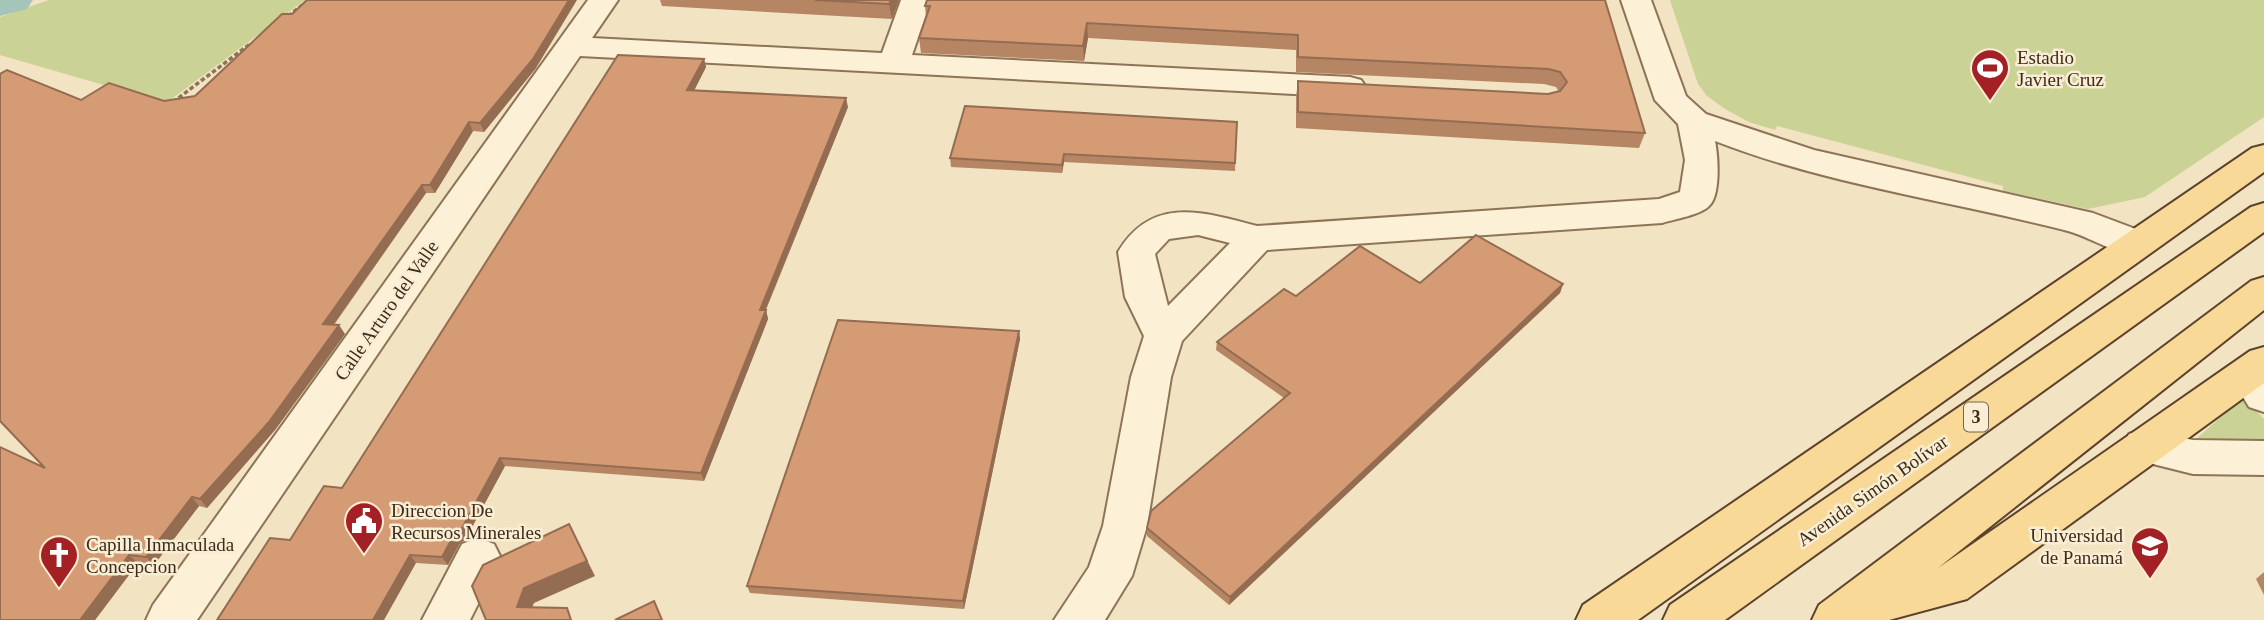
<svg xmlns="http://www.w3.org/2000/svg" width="2264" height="620" font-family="Georgia,serif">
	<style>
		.green { fill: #cbd295 }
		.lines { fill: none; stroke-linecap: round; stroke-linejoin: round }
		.river { fill: #a5c5bb; fill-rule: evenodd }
		.minor-casing { stroke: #8e7457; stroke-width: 4 }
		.major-casing { stroke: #5c422c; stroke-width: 4 }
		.path { stroke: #8e7457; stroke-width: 3.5; stroke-dasharray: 4.5 2.5; stroke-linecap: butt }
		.minor { fill: #fcf0d7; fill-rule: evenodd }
		.major { fill: #f9d997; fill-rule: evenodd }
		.wall { fill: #b68564 }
		.shaded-wall { fill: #946c51 }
		.building { fill: #d49b74; stroke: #946c51; stroke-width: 2 }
		.labels { text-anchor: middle; stroke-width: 5; stroke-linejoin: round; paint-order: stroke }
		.shield { fill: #f9edd3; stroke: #756654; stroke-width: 2 }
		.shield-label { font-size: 18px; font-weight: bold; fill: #3d2c1d }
		.poi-label { font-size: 19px; fill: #3d2c1d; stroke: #f9edd3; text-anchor: start }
		.street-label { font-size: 19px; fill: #3d2c1d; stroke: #f9edd3 }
	</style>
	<rect width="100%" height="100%" fill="#f2e3c2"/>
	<g class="green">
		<path d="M49 0H305L166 103 0 55V17Z"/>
		<path d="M1670 0H2264V117L2145 197 2088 209 2003 191V186L1777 126 1775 130 1749 122 1725 109 1707 96 1698 84Z"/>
		<path d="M2243 397 2264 419V448L2184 450Z"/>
	</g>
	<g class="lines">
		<path class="river" d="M0 0H33L27 9 0 16Z"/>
		<defs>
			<g id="minor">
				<path d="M588 0H618L592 38 882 53 901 0H931L912 55 1350 77 1361 80 1366 87 1361 94 1350 97 580 56 197 620H146L153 605Z"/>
				<path d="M1621 0H1651L1686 96 1706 114 1814 150 2093 213 2149 234 2154 243 2149 252C2121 260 2094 238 2068 231 1951 201 1828 185 1715 141 1718 155 1721 195 1709 206 1700 215 1675 219 1662 223L1267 250 1182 341 1171 377 1147 526 1132 576 1105 620H1054L1089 567 1103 526 1131 377 1144 336 1125 297 1118 252C1152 195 1203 212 1257 226L1659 199 1680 192 1685 160 1678 124 1655 100ZM1198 235 1230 243 1168 306 1155 254 1169 239Z"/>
				<path d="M2249 359 2264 364V412L2249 407 2229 374 2235 363Z"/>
				<path d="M2144 429 2193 440 2264 441V475L2193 474 2129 458 2123 446 2129 434Z"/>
				<path d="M478 538 494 544 501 558 470 620H422L462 544Z"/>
			</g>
			<g id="major">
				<path d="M2264 145V172L1638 620H1576L1583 605 2252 148Z"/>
				<path d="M2264 203V232L1725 620H1663L1670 605 2251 207Z"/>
				<path d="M2264 277V310L1938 568 2250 351 2264 347V383L1967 599 1889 620H1812L1819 605 2251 281Z"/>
			</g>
		</defs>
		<use href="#minor" class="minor-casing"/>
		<use href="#major" class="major-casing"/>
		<g class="path">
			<path d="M288 16 309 0"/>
			<path d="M173 102 250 44"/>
		</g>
		<use href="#minor" class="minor"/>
		<use href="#major" class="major"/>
	</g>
	<g class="wall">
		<path d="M660 0H899L892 19 662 6Z"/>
		<path d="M1605 0 1645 133 1639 148 1296 128V97L1298 81 1548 94 1559 92 1556 87 1544 84 1296 72V50L1088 38 1084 61 921 53 919 38 926 17 925 6Z"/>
		<path d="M704 59 706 67 694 91 848 107 766 310 768 319 704 481 505 466 465 540 460 543 448 565 416 563 290 540 342 488Z"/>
		<path d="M536 68 484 132 473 131 435 193H426L334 325 345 334 275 430 207 508 199 506 154 565 138 563 95 620H0L45 468 81 100 164 101Z"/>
		<path d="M1237 122 1235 171 1064 162 1062 173 951 167 950 158Z"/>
		<path d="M1420 283 1563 284 1560 293 1229 605 1147 536V528L1284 398 1216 350 1217 342 1296 296Z"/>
		<path d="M1019 331 1020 339 964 609 750 593 747 586Z"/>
		<path d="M2264 572V595L2256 579Z"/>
	</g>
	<g class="shaded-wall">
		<path d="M569 0H577L536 68 484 132 480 123Z"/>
		<path d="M891 0H899L892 19 889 4Z"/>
		<path d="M1087 23 1088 38 1084 61 1083 46Z"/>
		<path d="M704 59 706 67 690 98 687 90Z"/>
		<path d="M846 98 848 107 762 318 760 310Z"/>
		<path d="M469 122 473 131 435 193 430 185Z"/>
		<path d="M1064 154V162L1062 173V165Z"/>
		<path d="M422 185 426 193 328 332 323 324Z"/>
		<path d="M1563 284 1560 293 1229 605 1230 597Z"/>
		<path d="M766 310 768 319 704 481 701 473Z"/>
		<path d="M339 325 345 334 275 430 207 508 200 499Z"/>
		<path d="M1019 331 1020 339 964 609 963 601Z"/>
		<path d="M500 458 505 466 465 540 460 543 448 565 442 557 454 535Z"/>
		<path d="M192 497 199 506 154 565 146 557Z"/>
		<path d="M569 524 595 576 534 603 527 620 517 607 524 588Z"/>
		<path d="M129 555 138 563 95 620H80Z"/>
		<path d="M410 555 416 563 384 620H373Z"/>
	</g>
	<g class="building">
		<path d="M307 0H569L533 59 480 123 469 122 430 185H422L323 324 339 325 269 422 200 499 192 497 146 557 129 555 80 620H0V447L45 468 0 421V74L7 70 81 100 109 83 164 101 195 96 282 14H292Z"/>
		<path d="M815 0H891L889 4Z"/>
		<path d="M927 0H1605L1645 133 1298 112V81L1548 94 1560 91 1567 82 1560 72 1548 69 1298 57V35L1087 23 1083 46 919 38 930 6H925Z"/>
		<path d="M618 55 704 59 687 90 846 98 760 310H766L701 473 500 458 460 532 454 535 442 557 410 555 373 620H217L270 538 290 540 324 486 342 488Z"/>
		<path d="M965 106 1237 122 1235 163 1064 154 1062 165 950 158Z"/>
		<path d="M1476 235 1563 284 1230 597 1147 528 1151 511 1290 393 1217 342 1284 289 1296 296 1360 246 1420 283Z"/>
		<path d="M838 320 1019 331 963 601 747 586Z"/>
		<path d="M569 524 587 561 524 588 517 607 567 608 571 620H486L472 586 483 565Z"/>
		<path d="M654 601 662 620H615Z"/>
	</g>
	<defs>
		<symbol id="stadium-pin" viewBox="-11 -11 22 30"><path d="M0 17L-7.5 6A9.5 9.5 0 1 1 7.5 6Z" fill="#a32124" stroke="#f9edd3"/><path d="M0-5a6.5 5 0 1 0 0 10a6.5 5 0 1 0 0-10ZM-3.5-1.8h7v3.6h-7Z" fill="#fff"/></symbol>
		<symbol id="civic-pin" viewBox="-11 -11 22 30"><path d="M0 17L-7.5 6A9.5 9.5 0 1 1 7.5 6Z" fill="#a32124" stroke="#f9edd3"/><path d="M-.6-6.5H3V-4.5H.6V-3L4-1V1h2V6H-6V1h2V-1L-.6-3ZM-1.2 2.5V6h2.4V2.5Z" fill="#fff"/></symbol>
		<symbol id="university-pin" viewBox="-11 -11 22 30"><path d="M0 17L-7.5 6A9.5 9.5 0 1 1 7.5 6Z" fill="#a32124" stroke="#f9edd3"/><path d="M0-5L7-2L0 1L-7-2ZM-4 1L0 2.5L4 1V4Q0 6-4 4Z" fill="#fff"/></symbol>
		<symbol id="church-pin" viewBox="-11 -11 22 30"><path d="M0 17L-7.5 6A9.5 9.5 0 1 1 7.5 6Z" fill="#a32124" stroke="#f9edd3"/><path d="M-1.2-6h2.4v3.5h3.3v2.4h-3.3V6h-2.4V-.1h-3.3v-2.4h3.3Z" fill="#fff"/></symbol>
	</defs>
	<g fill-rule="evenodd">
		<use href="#stadium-pin" x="1968" y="46" width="44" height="60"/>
		<use href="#civic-pin" x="342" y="499" width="44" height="60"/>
		<use href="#university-pin" x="2128" y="524" width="44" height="60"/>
		<use href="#church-pin" x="37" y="533" width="44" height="60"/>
	</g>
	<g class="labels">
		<rect class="shield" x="1964" y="402.5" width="24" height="29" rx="5"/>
		<g class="shield-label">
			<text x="1976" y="423">3</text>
		</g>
		<g class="poi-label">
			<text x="2017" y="64">Estadio<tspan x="2017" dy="22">Javier Cruz</tspan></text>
			<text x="391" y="517">Direccion De<tspan x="391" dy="22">Recursos Minerales</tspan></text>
			<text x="2123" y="542" text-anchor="end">Universidad<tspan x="2123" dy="22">de Panamá</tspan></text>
			<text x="86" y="551">Capilla Inmaculada<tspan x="86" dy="22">Concepcion</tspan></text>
		</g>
		<g class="street-label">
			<text transform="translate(386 310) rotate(-55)" y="7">Calle Arturo del Valle</text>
			<text transform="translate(1872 490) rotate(-35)" y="7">Avenida Simón Bolívar</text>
		</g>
	</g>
</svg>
